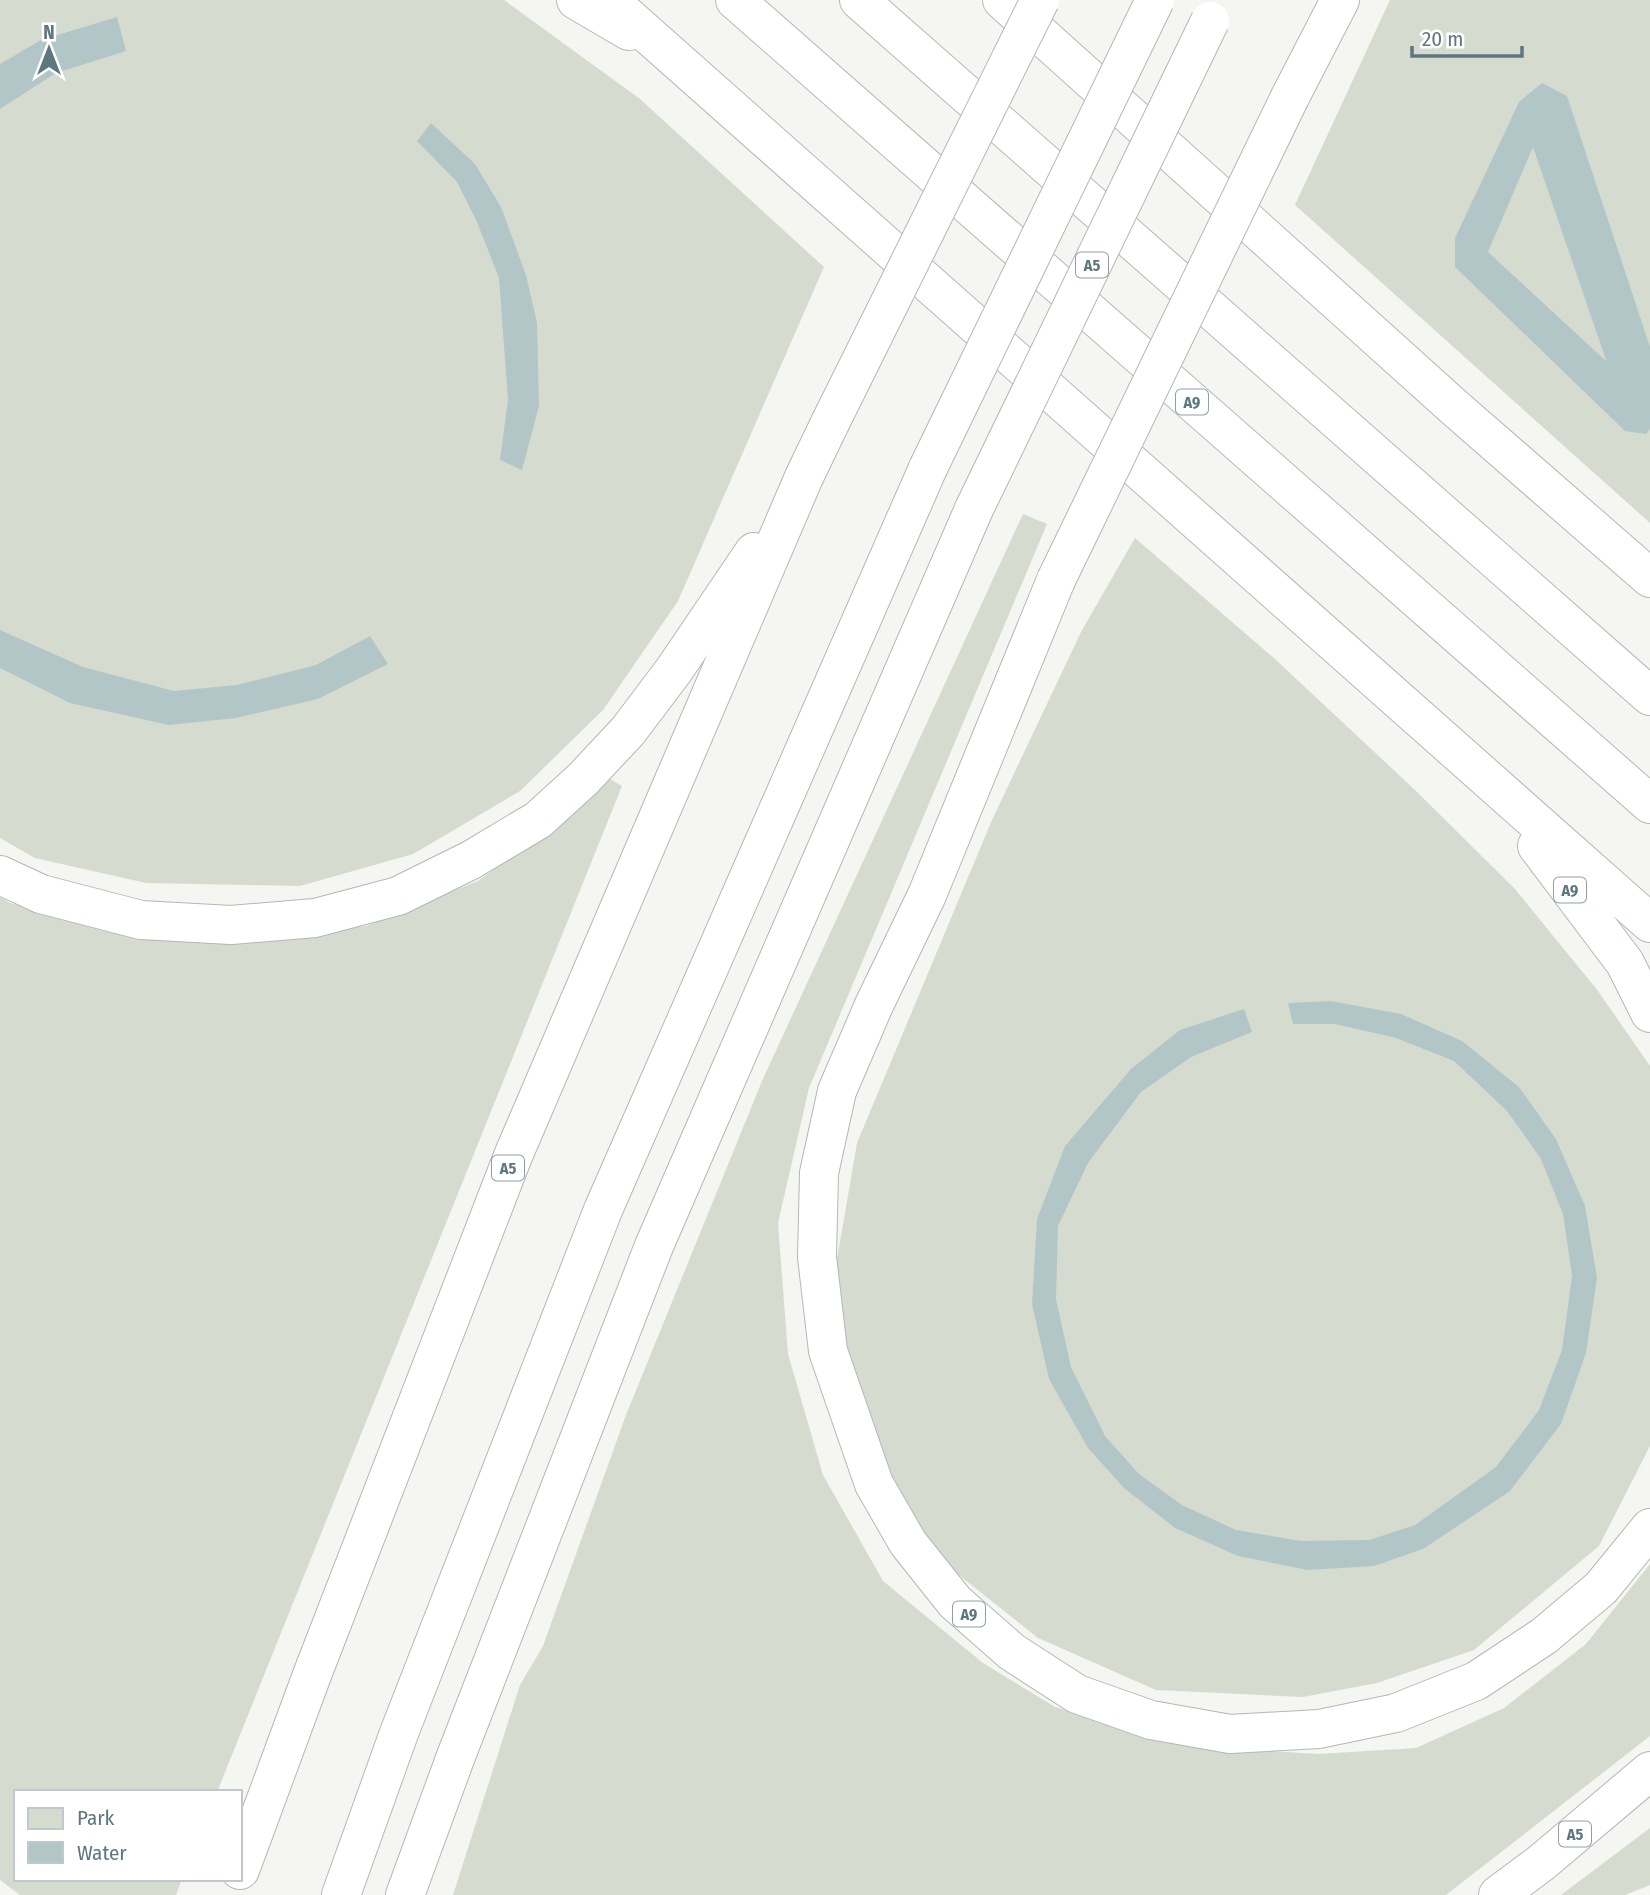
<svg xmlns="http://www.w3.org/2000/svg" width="1650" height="1895" font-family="'Fira Sans Condensed',sans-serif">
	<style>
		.green { fill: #d6dbd0 }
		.water { fill: #b3c6c7; fill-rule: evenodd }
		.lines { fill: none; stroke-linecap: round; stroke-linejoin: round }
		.highway-casing { stroke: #b2b8ba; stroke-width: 40 }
		.highway { stroke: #fff; stroke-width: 38 }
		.highway-bridge-casing { stroke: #b2b8ba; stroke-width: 40; stroke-linecap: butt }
		.highway-bridge { stroke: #fff; stroke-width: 38 }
		.labels { text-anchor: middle; stroke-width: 7; stroke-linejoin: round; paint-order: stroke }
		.shield { fill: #fff; stroke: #8e9fa5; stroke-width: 2 }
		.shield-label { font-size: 16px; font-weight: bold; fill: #5e767f }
	</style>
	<rect width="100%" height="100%" fill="#f5f5f1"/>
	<g class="green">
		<path d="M0 0H504L640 99 824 267 678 601 603 710 520 791 413 854 300 886 146 883 35 858 0 838Z"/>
		<path d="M1390 0H1650V523L1295 205Z"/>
		<path d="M1023 514 1047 524 809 1088 778 1223 788 1354 823 1475 883 1581 983 1663 1055 1707 1187 1746 1319 1754 1416 1748 1504 1708 1586 1644 1650 1564V1736L1446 1895H453L520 1685 543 1646 626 1415 762 1081Z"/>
		<path d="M1135 538 1276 660 1415 790 1515 889 1598 991 1650 1066V1446L1599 1546 1474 1650 1377 1683 1303 1697 1156 1690 1038 1638 945 1564 884 1474 846 1370 835 1271 857 1143 992 820 1081 632Z"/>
		<path d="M610 779 622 786 217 1792H16V1879H182L176 1895H20L0 1880V897L10 903 133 935 229 943 366 926 478 881 569 816Z"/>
		<path d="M1650 1828V1885L1625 1895H1561Z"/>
	</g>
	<g class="water">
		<path d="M117 17 126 51 56 73 0 109V64L41 40Z"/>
		<path d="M1542 83 1567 96 1650 347V429L1646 434 1625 431 1455 267V238L1519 102ZM1533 147 1606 360V361L1488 252Z"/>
		<path d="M431 123 475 164 501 207 526 275 537 323 539 406 522 470 500 460 508 400 499 278 477 222 457 182 417 141Z"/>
		<path d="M0 630 83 667 174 691 237 685 316 665 370 636 388 664 318 699 236 718 169 725 70 703 0 668Z"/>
		<path d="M1331 1001 1401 1014 1462 1041 1519 1087 1556 1139 1585 1206 1597 1278 1586 1353 1561 1424 1510 1491 1423 1549 1374 1566 1308 1570 1238 1556 1175 1528 1124 1488 1088 1448 1049 1379 1032 1304 1037 1219 1065 1146 1131 1069 1180 1030 1244 1009 1252 1032 1191 1057 1141 1092 1088 1163 1058 1226 1056 1299 1071 1367 1105 1436 1139 1474 1182 1505 1236 1530 1301 1541 1369 1540 1415 1525 1496 1467 1539 1410 1562 1350 1572 1276 1563 1214 1541 1159 1507 1111 1454 1061 1396 1038 1335 1024H1293L1288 1003Z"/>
	</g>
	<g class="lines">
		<defs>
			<g id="highway">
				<path d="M576 0 629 31"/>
				<path d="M609 0 1650 923"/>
				<path d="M735 0 1650 804"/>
				<path d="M859 0 1650 696"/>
				<path d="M1002 0 1455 408 1650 578"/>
				<path d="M1290 97 1340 0"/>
				<path d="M1056 580 927 895 874 1005 837 1091 819 1173 817 1257 828 1351 874 1484 908 1543 955 1602 1012 1652 1077 1694 1151 1720 1230 1734 1319 1729 1396 1713 1476 1681 1544 1636 1601 1588 1650 1528"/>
				<path d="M1537 846 1625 963 1650 1013"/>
				<path d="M0 875 41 894 141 920 231 925 315 918 398 896 471 860 538 820 583 779 628 731 674 670 754 552"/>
				<path d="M240 1870 312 1675 513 1156 804 477 830 423"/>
				<path d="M341 1895 399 1733 603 1210 928 468"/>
				<path d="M405 1895 456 1756 654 1246 974 509"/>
				<path d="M1498 1895 1541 1863 1650 1771"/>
			</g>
		</defs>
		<use href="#highway" class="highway-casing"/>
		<use href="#highway" class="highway"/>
		<defs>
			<g id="highway-bridge">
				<path d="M830 423 1040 0"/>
				<path d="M928 468 1155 0"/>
				<path d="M974 509 1210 21"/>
				<path d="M1056 580 1290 97"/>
			</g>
		</defs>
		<use href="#highway-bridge" class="highway-bridge-casing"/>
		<use href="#highway-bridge" class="highway-bridge"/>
	</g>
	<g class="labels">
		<g class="shield">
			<rect x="1076" y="252.5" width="32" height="25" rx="5"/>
			<rect x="1176" y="389.5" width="32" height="25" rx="5"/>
			<rect x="1554" y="877.5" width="32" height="25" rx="5"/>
			<rect x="492" y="1155.5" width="32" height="25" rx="5"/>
			<rect x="953" y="1601.5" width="32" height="25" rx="5"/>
			<rect x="1559" y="1821.5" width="32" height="25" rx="5"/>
		</g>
		<g class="shield-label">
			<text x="1092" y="271">A5</text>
			<text x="1192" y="408">A9</text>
			<text x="1570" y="896">A9</text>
			<text x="508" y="1174">A5</text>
			<text x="969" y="1620">A9</text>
			<text x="1575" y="1840">A5</text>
		</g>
	</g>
	<rect x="14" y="1790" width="228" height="91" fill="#ffffff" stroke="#bfc8cc" stroke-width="2"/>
	<rect x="28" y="1808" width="35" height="21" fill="#d6dbd0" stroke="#bfc8cc" stroke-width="2"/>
	<text x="77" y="1825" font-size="21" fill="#5e767f">Park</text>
	<rect x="28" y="1842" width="35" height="21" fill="#b3c6c7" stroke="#bfc8cc" stroke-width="2"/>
	<text x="77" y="1860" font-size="21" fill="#5e767f">Water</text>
	<g transform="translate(49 49)" stroke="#ffffff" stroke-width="5" paint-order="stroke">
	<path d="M0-5L12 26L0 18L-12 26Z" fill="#5e767f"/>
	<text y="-10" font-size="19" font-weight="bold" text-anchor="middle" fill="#5e767f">N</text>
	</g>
	<path d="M1412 46v10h110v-10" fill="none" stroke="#5e767f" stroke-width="3.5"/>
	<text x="1422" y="46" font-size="21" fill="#5e767f" stroke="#ffffff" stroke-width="5" paint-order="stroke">20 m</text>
</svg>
